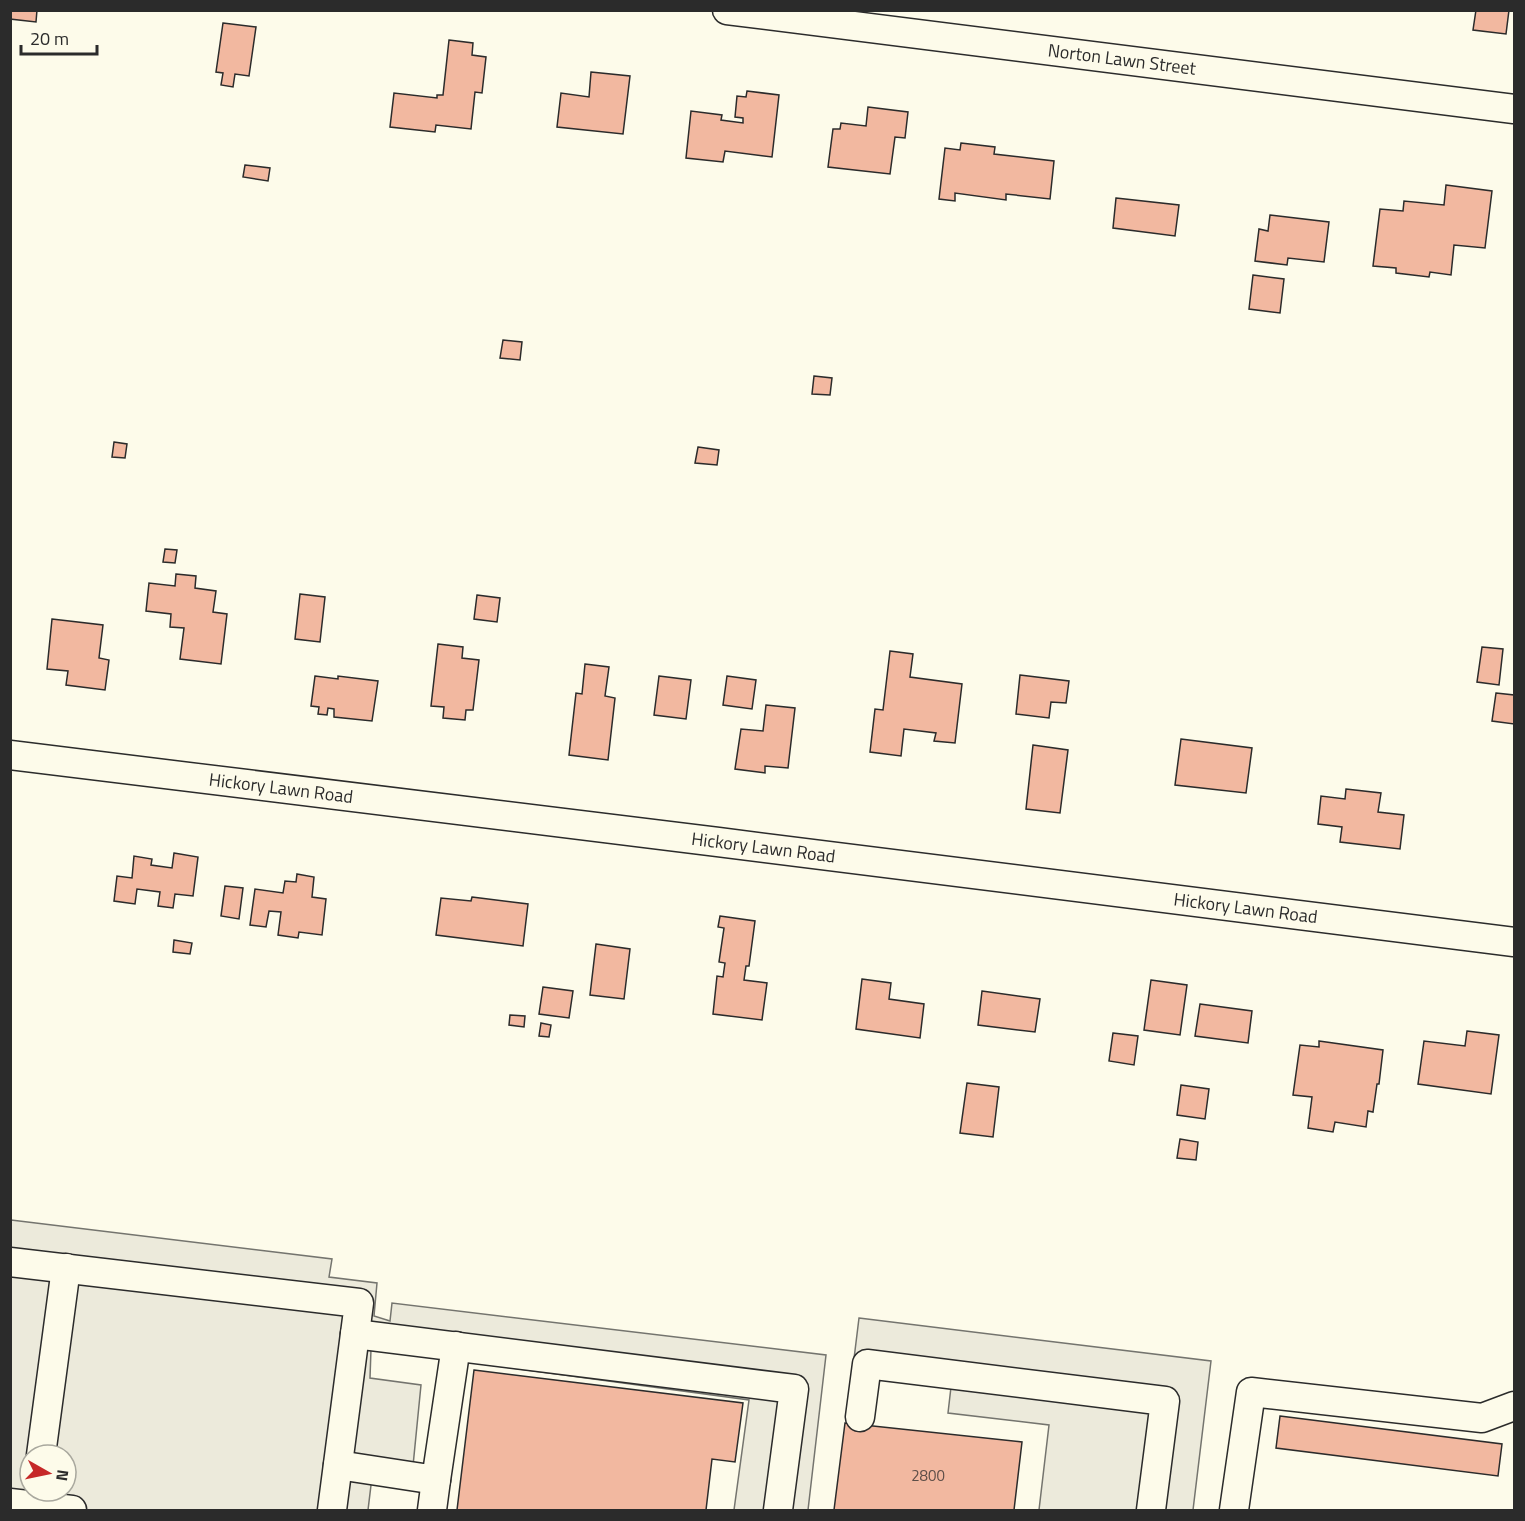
<svg xmlns="http://www.w3.org/2000/svg" width="1525" height="1521" font-family="'Titillium Web',sans-serif">
	<style>
		.parking { fill: #eceadb; stroke: #74746e; stroke-width: 1.5; fill-rule: evenodd }
		.building { fill: #f2b8a0; stroke: #2b2b2b; stroke-width: 1.5 }
		.lines { fill: none; stroke-linecap: round; stroke-linejoin: round }
		.minor-casing { stroke: #2b2b2b; stroke-width: 31 }
		.minor { stroke: #fdfbea; stroke-width: 28 }
		.labels { text-anchor: middle; stroke-width: 4.5; stroke-linejoin: round; paint-order: stroke }
		.number-label { font-size: 15px; fill: #5d4e48 }
		.street-label { font-size: 18px; fill: #2b2b2b; stroke: #fdfbea }
	</style>
	<rect width="100%" height="100%" fill="#fdfbea"/>
	<g class="parking">
		<path d="M11 1220 332 1259 329 1277 377 1283 374 1316 390 1321 392 1303 826 1355 808 1510H734L749 1400 371 1349 370 1378 421 1385 411 1486 372 1477 368 1510H11ZM30 1455H66V1491H30Z"/>
		<path d="M859 1318 1211 1361 1193 1510H1039L1049 1425 948 1413 951 1387 852 1375Z"/>
	</g>
	<g class="building">
		<path d="M10 10H37L36 22 10 19Z"/>
		<path d="M1476 10H1509L1506 34 1473 30Z"/>
		<path d="M223 23 256 27 249 76 235 74 233 87 221 85 223 73 216 72Z"/>
		<path d="M449 40 473 43 472 55 486 57 482 93 475 92 471 129 436 125 435 132 390 127 394 93 437 98V95H443Z"/>
		<path d="M591 72 630 76 623 134 557 127 561 93 589 97Z"/>
		<path d="M747 91 779 95 772 157 725 151 723 162 686 158 691 111 722 115 721 120 743 123V118L735 117 737 96 746 97Z"/>
		<path d="M868 107 908 112 905 138 895 137 890 174 828 167 833 129H840L841 123 866 126Z"/>
		<path d="M961 143 995 147 994 154 1054 161 1050 199 1006 194V200L955 193V201L939 199 945 148 960 150Z"/>
		<path d="M245 165 270 168 268 181 243 177Z"/>
		<path d="M1446 185 1492 191 1485 248 1454 245 1451 275 1430 272 1429 277 1396 273V268L1373 266 1380 209 1403 211 1404 201 1444 205Z"/>
		<path d="M1116 198 1179 205 1175 236 1113 228Z"/>
		<path d="M1270 215 1329 222 1324 262 1288 258 1287 265 1255 261 1259 229 1268 231Z"/>
		<path d="M1253 275 1284 279 1280 313 1249 309Z"/>
		<path d="M503 340 522 342 520 360 500 358Z"/>
		<path d="M814 376 832 378 830 395 812 394Z"/>
		<path d="M114 442 127 444 125 458 112 457Z"/>
		<path d="M698 447 719 450 717 465 695 463Z"/>
		<path d="M165 549 177 550 175 563 163 562Z"/>
		<path d="M176 574 196 576 195 588 216 591 213 612 227 614 221 664 180 659 184 628 170 627 171 614 146 611 149 583 175 586Z"/>
		<path d="M300 594 325 597 320 642 295 639Z"/>
		<path d="M477 595 500 598 497 622 474 619Z"/>
		<path d="M52 619 103 625 99 658 109 660 105 690 66 685 68 671 47 669Z"/>
		<path d="M438 644 463 647 462 658 479 660 473 710H466L465 720 443 718 444 707 431 706Z"/>
		<path d="M1482 647 1503 649 1499 685 1477 682Z"/>
		<path d="M890 651 913 654 910 677 962 684 955 743 934 741 936 733 904 729 901 756 870 752 875 709 883 710Z"/>
		<path d="M585 664 609 667 605 696 615 698 608 760 569 755 576 693 582 694Z"/>
		<path d="M1020 675 1069 681 1066 703 1051 702 1049 718 1016 714Z"/>
		<path d="M315 676 338 679V676L378 681 372 721 334 717V709L328 708 327 715 318 714 319 707 311 706Z"/>
		<path d="M659 676 691 680 686 719 654 715Z"/>
		<path d="M727 676 756 680 752 709 723 705Z"/>
		<path d="M1496 693 1514 695V724L1492 721Z"/>
		<path d="M766 705 795 708 788 768 765 766V773L735 769 741 729 763 731Z"/>
		<path d="M1181 739 1252 748 1246 793 1175 785Z"/>
		<path d="M1033 745 1068 750 1060 813 1026 809Z"/>
		<path d="M1346 789 1381 793 1378 812 1404 815 1400 849 1340 842 1342 827 1318 824 1321 796 1345 799Z"/>
		<path d="M174 853 198 857 193 896 175 894 173 908 158 906 160 892 137 889 135 904 114 901 117 876 132 878 134 856 152 859 151 865 172 868Z"/>
		<path d="M297 874 314 877 312 897 326 899 322 935 299 932 298 938 278 935 281 912 269 911 266 927 250 925 255 889 283 893 285 881 296 882Z"/>
		<path d="M225 886 243 888 239 919 221 916Z"/>
		<path d="M472 897 528 904 523 946 436 935 441 898 471 901Z"/>
		<path d="M720 916 755 921 749 966H746L744 980 767 983 762 1020 713 1014 717 976 723 977 725 963 719 962 724 928 718 927Z"/>
		<path d="M174 940 192 943 190 954 173 952Z"/>
		<path d="M596 944 630 949 624 999 590 995Z"/>
		<path d="M862 979 891 983 889 999 924 1004 920 1038 856 1029Z"/>
		<path d="M1151 980 1187 985 1180 1035 1144 1030Z"/>
		<path d="M543 987 573 991 569 1018 539 1014Z"/>
		<path d="M982 991 1040 999 1035 1032 978 1025Z"/>
		<path d="M1200 1004 1252 1011 1248 1043 1195 1036Z"/>
		<path d="M510 1015 525 1016 524 1027 509 1025Z"/>
		<path d="M541 1023 551 1025 549 1037 539 1036Z"/>
		<path d="M1467 1031 1499 1035 1491 1094 1418 1084 1424 1041 1465 1046Z"/>
		<path d="M1113 1033 1138 1036 1134 1065 1109 1061Z"/>
		<path d="M1319 1041 1383 1050 1379 1084H1377L1373 1112 1368 1111 1366 1127 1335 1122 1333 1132 1308 1128 1312 1097 1293 1095 1300 1045 1319 1047Z"/>
		<path d="M967 1083 999 1087 993 1137 960 1133Z"/>
		<path d="M1181 1085 1209 1089 1205 1119 1177 1115Z"/>
		<path d="M1180 1139 1198 1142 1196 1160 1177 1158Z"/>
		<path d="M474 1370 743 1403 735 1462 712 1459 706 1510H457Z"/>
		<path d="M1280 1416 1502 1444 1498 1476 1276 1448Z"/>
		<path d="M845 1423 1022 1442 1014 1510H834Z"/>
	</g>
	<g class="lines">
		<defs>
			<g id="minor">
				<path id="s1" d="M727 10 1514 109"/>
				<path id="s2" d="M10 755 718 842 1514 942"/>
				<path d="M10 1262 359 1303 332 1510"/>
				<path d="M355 1334 794 1389 778 1510"/>
				<path d="M860 1417 867 1364 1165 1401 1151 1510"/>
				<path d="M41 1455 66 1268"/>
				<path d="M338 1465 436 1480 456 1346"/>
				<path d="M10 1503 72 1510"/>
				<path d="M432 1510 436 1480"/>
				<path d="M1234 1510 1251 1392 1482 1418 1514 1406"/>
			</g>
		</defs>
		<use href="#minor" class="minor-casing"/>
		<use href="#minor" class="minor"/>
	</g>
	<g class="labels">
		<g class="number-label">
			<text x="928" y="1481">2800</text>
		</g>
		<g class="street-label">
			<text dy="6" stroke="none"><textPath href="#s1" startOffset="398">Norton Lawn Street</textPath></text>
			<text dy="6" stroke="none"><textPath href="#s2" startOffset="273">Hickory Lawn Road</textPath></text>
			<text dy="6" stroke="none"><textPath href="#s2" startOffset="759">Hickory Lawn Road</textPath></text>
			<text dy="6" stroke="none"><textPath href="#s2" startOffset="1245">Hickory Lawn Road</textPath></text>
		</g>
	</g>
	<rect width="1525" height="1521" fill="none" stroke="#2b2b2b" stroke-width="24"/>
	<g transform="translate(48 1473) rotate(99)"><circle r="28" fill="#fdfbea" stroke="#a9a89e" stroke-width="1.5"/>
	<path d="M0-4.5L10 22L0 15L-10 22Z" fill="#c62828"/>
	<text y="-9" font-size="16" font-weight="bold" text-anchor="middle" fill="#2b2b2b">N</text>
	</g>
	<path d="M21 45v9h76v-9" fill="none" stroke="#2b2b2b" stroke-width="3"/>
	<text x="30" y="45" font-size="18" fill="#2b2b2b" stroke="#fdfbea" stroke-width="4.5" paint-order="stroke">20 m</text>
</svg>
